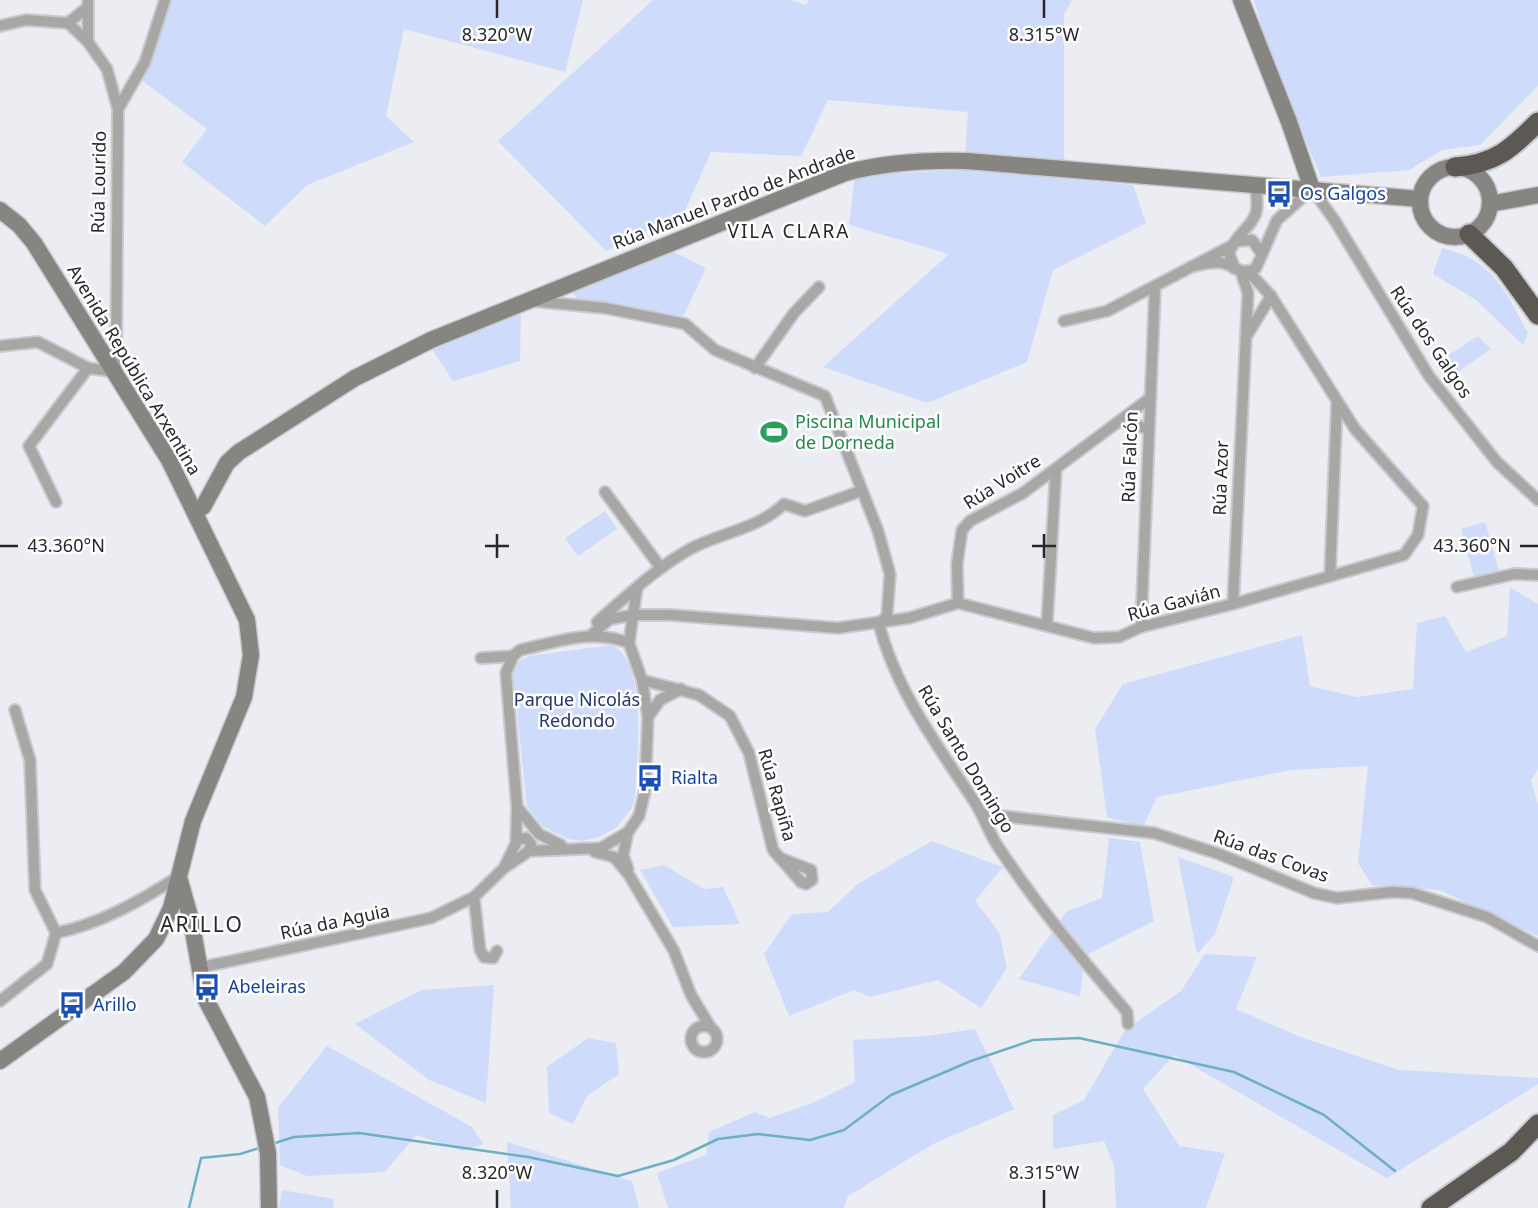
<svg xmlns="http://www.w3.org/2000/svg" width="1538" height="1208" font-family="'Noto Sans',sans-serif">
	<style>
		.green { fill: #cfdbfa }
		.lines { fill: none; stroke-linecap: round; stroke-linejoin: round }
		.stream { stroke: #6cb0c2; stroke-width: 2.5 }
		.street-casing { stroke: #c8cacf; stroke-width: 14 }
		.secondary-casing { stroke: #c8cacf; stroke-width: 19 }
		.highway-casing { stroke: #c8cacf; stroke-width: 23 }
		.street { stroke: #a9a7a5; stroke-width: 10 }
		.secondary { stroke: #878581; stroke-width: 16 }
		.highway { stroke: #5c5853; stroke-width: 19 }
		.ticks { fill: none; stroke: #27282a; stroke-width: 2.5 }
		.labels { text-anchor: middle; stroke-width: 5; stroke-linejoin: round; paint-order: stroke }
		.street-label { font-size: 18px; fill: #27282a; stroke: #fff }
		.transit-label { font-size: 18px; fill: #164399; stroke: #fff; text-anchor: start }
		.leisure-label { font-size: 18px; fill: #27864d; stroke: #fff; text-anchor: start }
		.park-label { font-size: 18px; fill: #24346f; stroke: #fff }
		.neighbourhood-label { font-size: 19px; letter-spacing: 2px; fill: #27282a; stroke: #fff }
		.quarter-label { font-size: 21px; letter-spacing: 2px; fill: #27282a; stroke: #fff }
		.ticks-label { font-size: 18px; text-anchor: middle; fill: #27282a; stroke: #fff; stroke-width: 5; stroke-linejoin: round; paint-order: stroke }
	</style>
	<rect width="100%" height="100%" fill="#ebedf3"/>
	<g class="green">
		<path d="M158 0H583L565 72 404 29 386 116 414 142 307 185 265 226 182 162 207 129 141 80Z"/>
		<path d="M653 0H791L806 5 808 0H1072L1064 15V179L1133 185 1146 223 1053 270 1027 362 927 403 823 367 949 254 849 225 855 175 964 170 968 112 828 100 801 156 711 152 684 213 606 251 498 141Z"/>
		<path d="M1254 0H1538V86L1480 145 1442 150 1409 170 1321 177 1268 50Z"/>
		<path d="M1442 248C1495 261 1504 290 1528 333L1523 345 1476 300 1433 274Z"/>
		<path d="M667 249 706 268 683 317 578 299 568 289Z"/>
		<path d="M521 310 520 361 453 381 431 348Z"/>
		<path d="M1478 336 1491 349 1453 375 1442 359Z"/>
		<path d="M605 511 617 529 578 556 565 538Z"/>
		<path d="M1485 522 1499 571 1474 577 1461 529Z"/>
		<path d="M1510 587 1538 604V769L1531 780 1538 805V936L1439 890 1372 885 1358 863 1368 766 1291 770 1157 797 1143 827 1107 817 1095 729 1123 684 1302 635 1310 686 1357 697 1413 689 1417 623 1445 616 1466 652 1507 636Z"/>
		<path d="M612 645C650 665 636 761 635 798L632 808 616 828 599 837 583 841 568 839 542 826 527 806 526 799 513 673 519 661 529 656Z"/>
		<path d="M1109 838 1140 842 1154 921 1085 956 1080 996 1019 979 1067 911 1102 898Z"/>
		<path d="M932 841 1003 867 975 901 999 932 1007 968 981 1008 938 980 870 997 854 990 789 1016 764 954 792 914 828 912 859 883Z"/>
		<path d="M1178 857 1234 877 1215 934 1197 954Z"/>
		<path d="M664 865 704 889 723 887 740 924 673 927 640 870Z"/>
		<path d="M1205 954 1257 957 1236 1009 1298 1036 1399 1070 1538 1078V1084L1387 1178 1174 1055 1143 1089 1179 1146 1225 1153 1206 1208H1116L1114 1165 1104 1141 1053 1149V1115L1084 1100 1125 1030 1181 991Z"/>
		<path d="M494 985 486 1103 429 1080 355 1024 422 990Z"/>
		<path d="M975 1029 1014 1109 933 1144 848 1196 844 1208H668L657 1173 706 1155 709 1132 755 1112 770 1118 817 1101 855 1082 853 1040 927 1036Z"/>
		<path d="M588 1038 616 1043 619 1074 587 1096 573 1124 549 1113 547 1067Z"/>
		<path d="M327 1046 472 1127 483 1144 463 1151 416 1135 385 1172 307 1176 280 1165 278 1108Z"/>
		<path d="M507 1142 632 1181 639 1208H511Z"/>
		<path d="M282 1190 334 1199 333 1208H279Z"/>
	</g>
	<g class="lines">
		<g class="stream">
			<path d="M275 1143 294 1137 359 1133 528 1157 618 1176 674 1160 718 1139 758 1134 810 1140 844 1130 891 1095 971 1061 1033 1040 1079 1038 1234 1072 1324 1115 1395 1171"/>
			<path d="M189 1208 201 1158 240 1154 259 1148"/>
		</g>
		<defs>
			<g id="street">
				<path d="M88 7 68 23 88 42"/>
				<path d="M0 26 26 20 68 23"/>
				<path d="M118 109 145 62 165 0"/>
				<path d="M1238 241 1252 240 1262 254"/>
				<path d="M1194 266C1204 264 1213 261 1223 263 1237 267 1242 276 1256 268L1277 220 1312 189 1335 221 1429 376 1497 462 1538 500"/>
				<path d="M1235 269 1229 253C1240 223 1266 228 1254 184"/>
				<path d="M532 301 605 308 685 324 715 350 825 396 878 531 890 574 887 616 879 624C896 690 937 745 974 801 984 816 989 834 999 848 1038 907 1082 959 1127 1012L1128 1024"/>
				<path d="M1064 321 1107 311 1233 245"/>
				<path d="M1248 334 1271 296"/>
				<path d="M0 346 38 342 88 368 116 372 118 109 107 69 88 42V0"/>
				<path d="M755 368 794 313 819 287"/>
				<path d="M1121 422 1132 423 1149 430"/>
				<path d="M605 492 661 568"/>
				<path d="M56 502 29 446 88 368"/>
				<path d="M1330 576 1337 402"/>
				<path d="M1457 587 1514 574 1538 575"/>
				<path d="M958 603 957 564 962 530 970 521 1023 493 1150 398"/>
				<path d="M1233 604 1248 293 1241 272"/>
				<path d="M597 622C627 596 657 567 692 548 723 532 758 529 784 504L805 511 861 491"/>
				<path d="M1047 624 1056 469"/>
				<path d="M1141 627 1155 288"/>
				<path d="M590 636 610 619 633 615H671L838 628 909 618 958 603 1094 638 1119 637 1141 627 1233 604 1404 555 1418 535 1423 506 1355 429 1271 296 1249 272"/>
				<path d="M629 643 637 588"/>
				<path d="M481 658 513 656"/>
				<path d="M642 680 699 695 730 716 749 753 773 850 801 882"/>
				<path d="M15 710 30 760 35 890 56 933"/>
				<path d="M648 717 660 700 681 689"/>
				<path d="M517 807 539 834 561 845"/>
				<path d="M983 814 1154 833 1219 854 1314 893 1337 898 1392 892 1412 893 1487 917 1538 946"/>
				<path d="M516 840 526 838 531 844 529 851"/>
				<path d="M595 852 614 857 629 875 674 951 691 995 711 1028"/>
				<path d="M780 858 811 870 812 880 806 884 801 882"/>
				<path d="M628 869 623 855 628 832"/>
				<path d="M474 897 480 950 484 957 493 958 497 951"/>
				<path d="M198 968 431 918 474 897 504 868 529 851 601 848 628 832 639 816 645 791 648 717 642 680 629 643C593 628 557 642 520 650L513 656 506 673 517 807 516 843 504 868"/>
				<path d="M0 1001 47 964 56 933C100 924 140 901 178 877"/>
				<circle cx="704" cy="1039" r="13"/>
			</g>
			<g id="secondary">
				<path d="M1241 0 1289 122 1312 189"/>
				<circle cx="1455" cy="202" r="35"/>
				<path d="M1490 204 1538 195"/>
				<path d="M0 210 19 225 34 243 169 460 247 620 251 655 244 697 193 821 171 908 156 939 124 972 0 1061"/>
				<path d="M203 507 227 463 239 452 355 378 431 340 845 173C886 162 925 160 967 161L1420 199"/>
				<path d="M180 881 191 920 205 998 257 1097 268 1153 269 1208"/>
			</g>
			<g id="highway">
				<path d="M1455 167C1495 164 1511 149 1538 122"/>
				<path d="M1469 234 1504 268 1538 315"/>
				<path d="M1431 1208 1511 1152 1538 1124"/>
			</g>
		</defs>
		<use href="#street" class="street-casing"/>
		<use href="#secondary" class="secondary-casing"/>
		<use href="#highway" class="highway-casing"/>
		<use href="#street" class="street"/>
		<use href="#secondary" class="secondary"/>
		<use href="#highway" class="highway"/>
	</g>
	<path class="ticks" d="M497 0V18M1044 0V18M497 534V558M1044 534V558M0 546H18M485 546H509M1032 546H1056M1520 546H1538M497 1190V1208M1044 1190V1208"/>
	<defs>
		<symbol id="bus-bare" viewBox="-9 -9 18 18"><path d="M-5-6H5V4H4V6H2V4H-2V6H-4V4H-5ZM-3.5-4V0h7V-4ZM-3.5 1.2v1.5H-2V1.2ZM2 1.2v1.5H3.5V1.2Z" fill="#1a4fb4" stroke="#fff" stroke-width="2.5" paint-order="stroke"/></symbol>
		<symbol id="stadium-bare" viewBox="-9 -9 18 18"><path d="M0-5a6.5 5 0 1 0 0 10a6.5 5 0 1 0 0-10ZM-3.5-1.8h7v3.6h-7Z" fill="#2e9e5b" stroke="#fff" stroke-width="2.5" paint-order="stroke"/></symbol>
	</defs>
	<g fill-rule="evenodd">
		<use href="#bus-bare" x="1260" y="175" width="38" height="38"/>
		<use href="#stadium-bare" x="755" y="413" width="38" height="38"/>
		<use href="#bus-bare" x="631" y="759" width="38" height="38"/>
		<use href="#bus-bare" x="188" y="968" width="38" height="38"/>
		<use href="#bus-bare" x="53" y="986" width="38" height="38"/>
	</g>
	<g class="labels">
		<g class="street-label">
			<text transform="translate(99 182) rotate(-89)" y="6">Rúa Lourido</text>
			<text transform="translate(734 198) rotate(-21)" y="6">Rúa Manuel Pardo de Andrade</text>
			<text transform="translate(1431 342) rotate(56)" y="6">Rúa dos Galgos</text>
			<text transform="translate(134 370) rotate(59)" y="6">Avenida República Arxentina</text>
			<text transform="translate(1130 457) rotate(-88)" y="6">Rúa Falcón</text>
			<text transform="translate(1221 478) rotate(-88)" y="6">Rúa Azor</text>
			<text transform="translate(1002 482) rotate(-32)" y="6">Rúa Voitre</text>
			<text transform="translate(1174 603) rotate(-15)" y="6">Rúa Gavián</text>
			<text transform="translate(966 759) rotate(59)" y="6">Rúa Santo Domingo</text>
			<text transform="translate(777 795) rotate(74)" y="6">Rúa Rapiña</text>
			<text transform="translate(1271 856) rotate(20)" y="6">Rúa das Covas</text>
			<text transform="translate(335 922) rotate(-12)" y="6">Rúa da Aguia</text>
		</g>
		<g class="transit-label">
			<text x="1300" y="200">Os Galgos</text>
			<text x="671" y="784">Rialta</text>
			<text x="228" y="993">Abeleiras</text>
			<text x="93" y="1011">Arillo</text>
		</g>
		<g class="leisure-label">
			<text x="795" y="428">Piscina Municipal<tspan x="795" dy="21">de Dorneda</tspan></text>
		</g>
		<g class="park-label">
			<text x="577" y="706">Parque Nicolás<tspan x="577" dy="21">Redondo</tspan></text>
		</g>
		<g class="neighbourhood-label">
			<text x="789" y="238">VILA CLARA</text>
		</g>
		<g class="quarter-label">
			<text x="202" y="932">ARILLO</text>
		</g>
	</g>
	<g class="ticks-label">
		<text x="497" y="41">8.320°W</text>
		<text x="1044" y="41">8.315°W</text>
		<text x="66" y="552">43.360°N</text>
		<text x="1472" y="552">43.360°N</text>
		<text x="497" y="1179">8.320°W</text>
		<text x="1044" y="1179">8.315°W</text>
	</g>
</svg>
